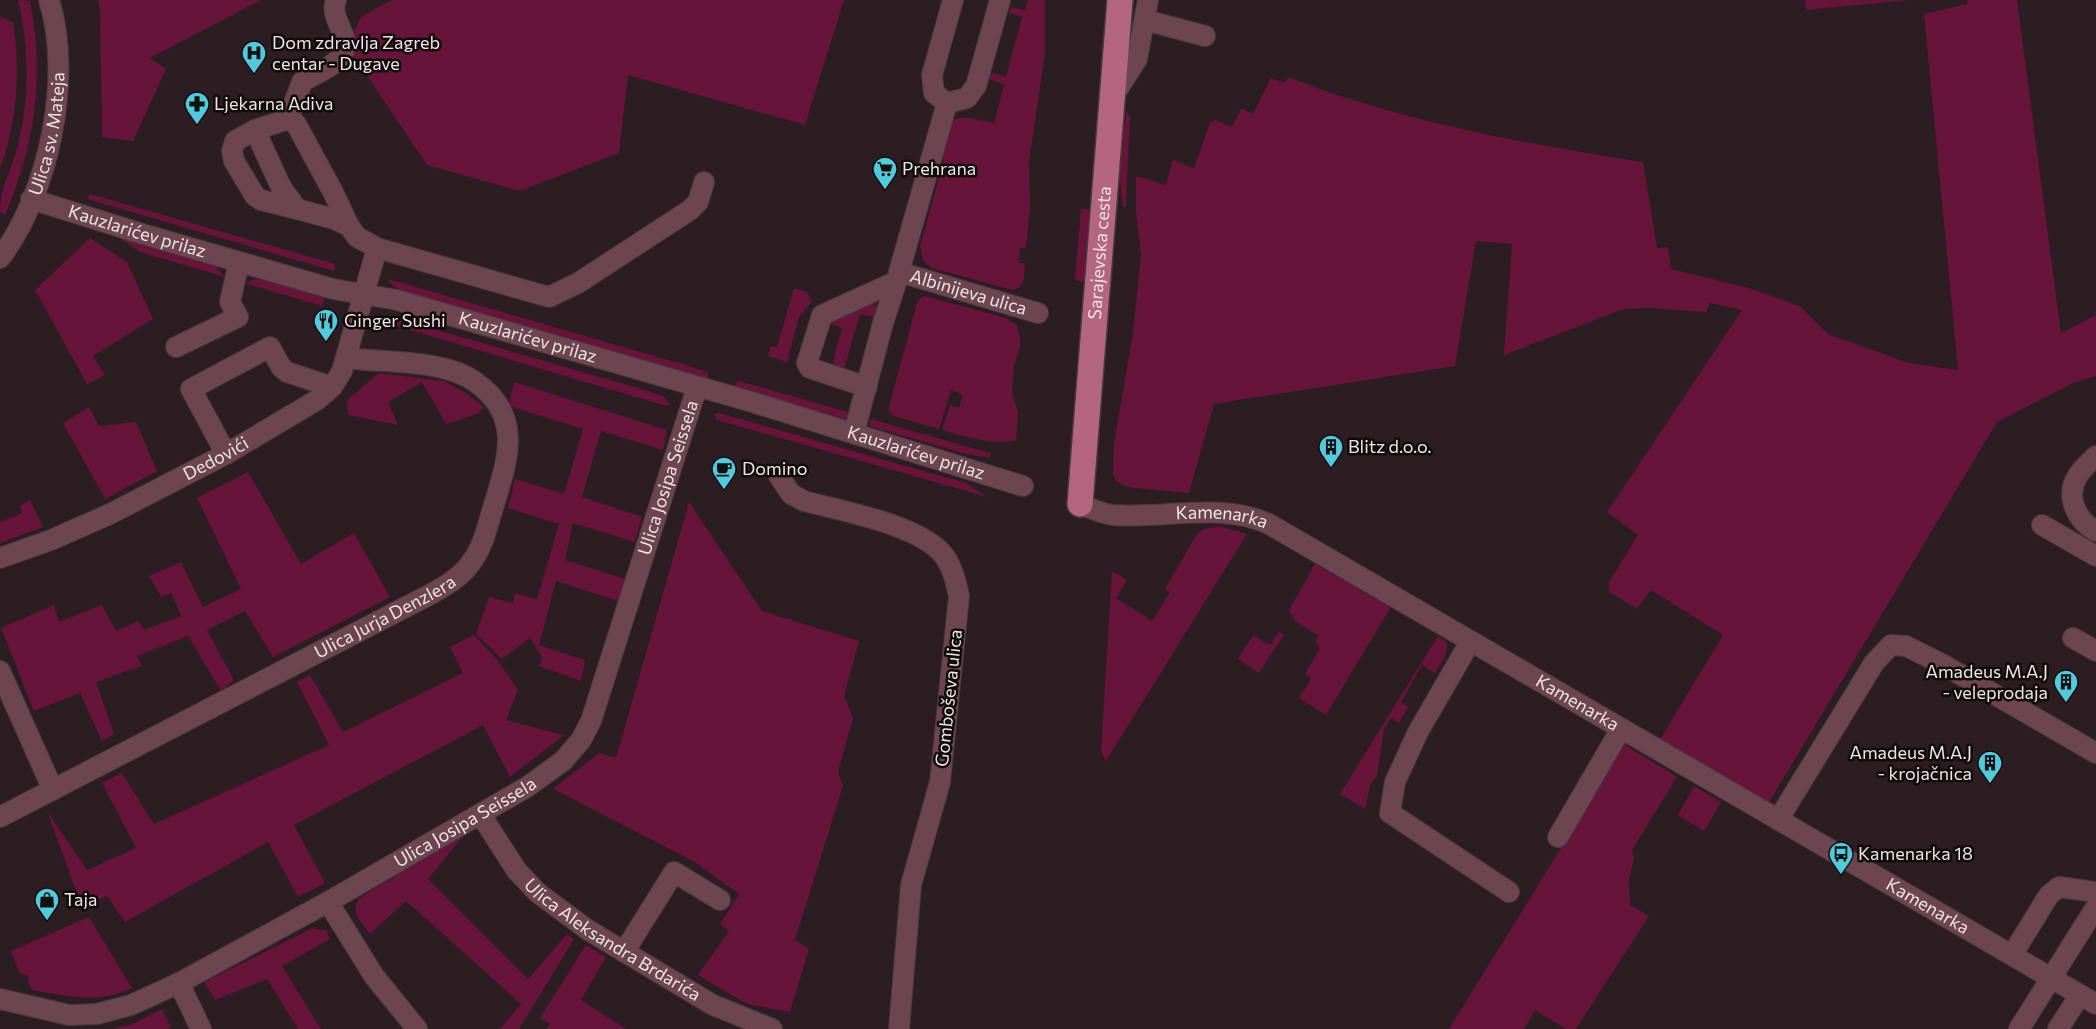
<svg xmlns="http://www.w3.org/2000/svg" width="2096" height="1029" font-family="Commissioner,sans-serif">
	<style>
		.green { fill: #661439 }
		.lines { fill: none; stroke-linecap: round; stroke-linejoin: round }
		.minor-casing { stroke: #47393d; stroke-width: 22 }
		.major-casing { stroke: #47393d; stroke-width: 28 }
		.minor { stroke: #6c4551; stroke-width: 20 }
		.major { stroke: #b46580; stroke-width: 25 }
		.labels { text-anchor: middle; stroke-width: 5; stroke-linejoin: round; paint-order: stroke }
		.poi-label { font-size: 18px; fill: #eee3e6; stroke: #100a0b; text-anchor: start }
		.street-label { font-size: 18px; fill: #eee3e6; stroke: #100a0b }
	</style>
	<rect width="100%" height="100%" fill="#2c1d22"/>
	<g class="green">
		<path d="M18 0 30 1C45 74 35 147 5 215L0 212C0 187 12 169 18 145 30 97 29 48 18 0Z"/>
		<path d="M98 0H261L150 58 166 69 133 141 102 137 100 8Z"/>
		<path d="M392 0H844L805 125 628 75 619 153 520 191 427 165 347 46 361 17Z"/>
		<path d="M1028 0H1045V54L1029 161 1030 208 1026 248H1020L1019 263H1025L1024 279 1019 288 1012 290 931 268 923 260 920 246 944 160 940 158C954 114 947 113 994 123L1004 84 991 80 989 76 993 73 1006 77 1022 17 1010 13 1009 10 1012 7 1025 10Z"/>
		<path d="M1805 0H1908L1806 10Z"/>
		<path d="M1967 0H2017L2061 333 2096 315V376L2073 383 1997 422 1768 804 1659 741 1723 635 1651 590 1637 609 1609 592V582L1638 535 1607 512 1742 310 1710 303 1706 312 1650 308 1623 309 1504 355 1512 244 1476 241 1455 366 1214 404 1189 493 1127 487 1116 481 1113 473 1114 443 1133 333 1141 255 1136 212V176L1166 185 1173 160 1194 168 1210 123 1215 120 1232 127 1241 108 1253 114 1271 78 1285 83 1288 77C1402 122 1522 143 1643 162L1657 248 1668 247 1671 269 1749 288 1800 306 1828 334 1909 363 1958 370 1924 14 1968 4Z"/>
		<path d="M0 17 13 22C21 71 17 122 0 169Z"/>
		<path d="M1127 111 1130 117 1126 205 1123 208 1118 161Z"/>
		<path d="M90 194 335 264 334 271 87 199Z"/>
		<path d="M1081 208 1089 210 1087 283 1075 280Z"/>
		<path d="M118 237 215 265 225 277 140 252Z"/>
		<path d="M90 238 127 262 153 319 93 356 105 375 87 384 35 290Z"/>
		<path d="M257 278 325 297 322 306 245 283Z"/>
		<path d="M388 279 682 364 707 372 709 379 399 290 392 285Z"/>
		<path d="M794 288 807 292 812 301 799 317 787 362 768 356 771 346 777 347Z"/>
		<path d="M925 296 1006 318 1017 325 1021 343 1014 366 1012 393 1018 412 1016 440C993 445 964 437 942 430L950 405 959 408 963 395 951 390 939 429 894 416 889 412V407L917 303 921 297Z"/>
		<path d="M871 303 876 307V313L873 317 860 314 844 369 832 366 842 328 828 323Z"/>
		<path d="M385 317 406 321 645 390 662 396 671 405H663L377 320Z"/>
		<path d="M379 373 444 381 466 393 484 407 479 413 446 424 422 382 388 402 398 425 348 415 347 400Z"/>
		<path d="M739 381 851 413 849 420 732 386Z"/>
		<path d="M514 382 667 430 663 450 601 431 582 497 642 517 635 542 573 523 565 560 625 579 618 601 556 581 539 645 585 660 581 681 539 666 542 657 530 638 502 659 476 634 489 597 513 603 515 593 537 599 559 524 508 508 515 479 564 494 583 429 509 406Z"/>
		<path d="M89 407 99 426 136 422 157 471 105 499 63 423Z"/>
		<path d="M719 413 966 483 987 497 717 420 714 414Z"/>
		<path d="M871 419 990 453 991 458 966 454 869 426Z"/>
		<path d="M248 472 301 564 354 533 390 597 273 657 245 611 207 630 234 680 221 691 188 636 137 656 142 666 96 682 114 734 102 741 80 693 34 711 1 628 54 605 59 622 102 605 116 631 138 621 144 630 181 616 171 593 161 597 149 576 181 562 203 607 241 589 197 498Z"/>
		<path d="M30 500 43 527 0 543V522L22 513 20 506Z"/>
		<path d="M689 502 762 611 859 641 844 696 853 718 838 772 843 786 795 940 809 949 790 1012 747 1004 698 975 729 931 720 924 739 894 695 862 553 789 599 753 616 758Z"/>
		<path d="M1219 526 1247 534 1106 761 1101 751 1112 571 1127 580 1116 598 1152 621 1170 592 1165 589 1197 534 1204 529Z"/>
		<path d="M1315 564 1391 607 1326 715 1299 698 1311 679 1305 674 1320 648 1316 644 1318 635 1296 622 1289 610Z"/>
		<path d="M1279 632 1284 635 1259 673 1238 659 1253 635 1270 645Z"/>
		<path d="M474 635 496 658 518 690 506 720 564 735 510 777 483 725 294 825 325 883 298 897 268 842 125 922 107 896 82 907 47 811 87 870 136 848 102 783 122 773 154 824 329 745 297 682 310 675 343 732 463 673 450 647Z"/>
		<path d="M1438 636 1447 643 1446 654 1435 673 1422 665 1401 702 1408 707 1399 723 1391 718 1384 729 1377 776 1370 785 1365 809 1340 794Z"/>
		<path d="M1625 745 1677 777 1632 850 1634 858 1629 881 1630 905 1649 916 1576 1029H1566L1535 1010 1524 1029H1449Z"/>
		<path d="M1694 786 1721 802 1704 831 1678 815Z"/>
		<path d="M464 835 428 879 528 979 567 934 574 939 519 1029H500L521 1004 406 901 370 934C360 920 350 914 359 898Z"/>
		<path d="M89 917 132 988C101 1004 65 996 32 990L28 982 29 976 20 974 11 951Z"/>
		<path d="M313 928 327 931 330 939 282 966 321 1029H298L267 979 215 1000 204 982Z"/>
		<path d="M586 945 606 957 581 1000 626 1029H547L550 1024 540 1018Z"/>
		<path d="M162 1009 171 1027 167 1029H112L131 1025Z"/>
	</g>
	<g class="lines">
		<defs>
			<g id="minor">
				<path d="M953 0 932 75 934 93 947 103 967 98 976 86 1000 0"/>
				<path d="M1145 20 1205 36"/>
				<path d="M1112 98 1137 59 1148 0"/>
				<path id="s1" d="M947 103 899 272 1038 313"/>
				<path d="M288 119 302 82C311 76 324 71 333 64 363 41 327 24 336 0"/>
				<path d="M255 130 281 187 297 209 334 219 349 226"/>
				<path id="s2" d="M31 199 136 232 333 289 397 300 752 402 1023 486"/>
				<path d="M377 248 549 297 578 283 690 210 698 202 704 182"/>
				<path id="s3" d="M0 258C49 194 73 77 49 0"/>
				<path d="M176 347 238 317 230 302 239 262"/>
				<path d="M867 387 810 368 807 363 822 315 897 281"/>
				<path d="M854 433 883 323 899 274"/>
				<path d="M226 454 191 389 270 347 281 367 287 372 332 387"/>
				<path d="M2096 456C2090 462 2081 469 2077 477 2065 497 2077 521 2096 531"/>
				<path d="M779 476 791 494 804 501C841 511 923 525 945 557 953 569 956 582 959 596L940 782 911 885 899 1029"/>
				<path id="s4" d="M1080 504C1090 508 1102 514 1113 515 1165 519 1221 502 1269 524L2096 1004"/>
				<path d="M2042 525 2096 556"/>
				<path id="s5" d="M0 558 51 540 110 514 226 454 317 400 332 387 342 371 377 248 357 237 349 226 333 192 296 124 288 119 255 130 235 141 232 151 234 161 255 196 261 200 297 209"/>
				<path d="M2073 638 2096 651"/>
				<path d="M1470 642 1418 732 1395 782 1390 813 1509 892"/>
				<path d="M0 671 53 790"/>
				<path id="s6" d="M481 815 517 871 538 893 588 930 713 1005 772 1029"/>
				<path id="s7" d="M0 817 431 594C445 586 461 577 470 564 483 548 487 527 493 508 508 459 524 415 474 381 442 359 384 363 347 358"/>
				<path d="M1778 820 1874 663 1891 645 1906 646 1942 664 2096 753"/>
				<path d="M1558 837 1621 729"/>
				<path d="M328 902 374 976 417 1029"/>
				<path d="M624 952 674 872 720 900"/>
				<path d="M2012 955 2049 895 2059 887 2096 892"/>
				<path d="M179 983 201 1029"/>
				<path id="s8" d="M0 999 69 1015 97 1014 131 1005 179 983 328 902 527 787 563 761 581 740 591 721 697 387"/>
				<path d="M2019 1029 2096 907"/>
				<path d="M2058 1029 2080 995"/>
			</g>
			<g id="major">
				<path id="s9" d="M1080 504 1120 0"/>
			</g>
		</defs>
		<use href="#minor" class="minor-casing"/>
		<use href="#major" class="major-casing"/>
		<use href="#minor" class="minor"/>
		<use href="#major" class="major"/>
	</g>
	<defs>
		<symbol id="hospital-pin" viewBox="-11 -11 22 30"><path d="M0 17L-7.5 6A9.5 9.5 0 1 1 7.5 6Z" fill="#53cadc" stroke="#100a0b"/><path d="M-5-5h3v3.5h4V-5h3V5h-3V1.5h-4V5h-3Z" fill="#111"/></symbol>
		<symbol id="pharmacy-pin" viewBox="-11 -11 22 30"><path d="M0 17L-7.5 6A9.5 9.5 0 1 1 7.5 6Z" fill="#53cadc" stroke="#100a0b"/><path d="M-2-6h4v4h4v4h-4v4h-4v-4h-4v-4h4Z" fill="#111"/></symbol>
		<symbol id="supermarket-pin" viewBox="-11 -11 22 30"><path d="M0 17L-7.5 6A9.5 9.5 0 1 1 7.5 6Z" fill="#53cadc" stroke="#100a0b"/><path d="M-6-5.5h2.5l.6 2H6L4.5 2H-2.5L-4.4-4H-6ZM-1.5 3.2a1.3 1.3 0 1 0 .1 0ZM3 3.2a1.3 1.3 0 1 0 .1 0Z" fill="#111"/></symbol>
		<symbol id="restaurant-pin" viewBox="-11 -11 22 30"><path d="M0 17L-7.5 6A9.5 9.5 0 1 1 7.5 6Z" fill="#53cadc" stroke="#100a0b"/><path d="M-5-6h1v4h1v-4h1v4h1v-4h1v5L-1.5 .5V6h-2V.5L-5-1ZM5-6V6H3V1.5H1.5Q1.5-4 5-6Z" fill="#111"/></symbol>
		<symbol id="building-pin" viewBox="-11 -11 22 30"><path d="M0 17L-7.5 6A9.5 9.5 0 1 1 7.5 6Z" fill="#53cadc" stroke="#100a0b"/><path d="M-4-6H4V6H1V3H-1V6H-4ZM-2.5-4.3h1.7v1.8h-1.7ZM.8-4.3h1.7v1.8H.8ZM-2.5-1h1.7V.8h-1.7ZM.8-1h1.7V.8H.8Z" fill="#111"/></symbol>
		<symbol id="cafe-pin" viewBox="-11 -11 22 30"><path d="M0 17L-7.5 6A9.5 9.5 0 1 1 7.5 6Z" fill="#53cadc" stroke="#100a0b"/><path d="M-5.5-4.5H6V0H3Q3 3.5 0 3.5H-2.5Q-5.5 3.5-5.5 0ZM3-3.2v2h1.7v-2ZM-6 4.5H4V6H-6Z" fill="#111"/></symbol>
		<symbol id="bus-pin" viewBox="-11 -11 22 30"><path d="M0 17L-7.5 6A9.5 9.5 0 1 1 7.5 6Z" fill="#53cadc" stroke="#100a0b"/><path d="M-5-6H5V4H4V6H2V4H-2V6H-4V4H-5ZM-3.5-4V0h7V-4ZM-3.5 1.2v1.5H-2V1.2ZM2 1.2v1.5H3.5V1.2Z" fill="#111"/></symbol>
		<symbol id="shop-pin" viewBox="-11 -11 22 30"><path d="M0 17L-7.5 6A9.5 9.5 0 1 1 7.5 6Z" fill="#53cadc" stroke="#100a0b"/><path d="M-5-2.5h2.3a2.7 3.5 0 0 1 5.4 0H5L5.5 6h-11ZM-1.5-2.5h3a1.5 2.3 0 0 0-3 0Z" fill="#111"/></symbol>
	</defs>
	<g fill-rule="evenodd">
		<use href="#hospital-pin" x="240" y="39" width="28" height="38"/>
		<use href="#pharmacy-pin" x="183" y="90" width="28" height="38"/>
		<use href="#supermarket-pin" x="871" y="155" width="28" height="38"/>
		<use href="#restaurant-pin" x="312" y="307" width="28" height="38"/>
		<use href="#building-pin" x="1317" y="433" width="28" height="38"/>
		<use href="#cafe-pin" x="710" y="455" width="28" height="38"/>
		<use href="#building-pin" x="2052" y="668" width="28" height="38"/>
		<use href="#building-pin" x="1976" y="749" width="28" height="38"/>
		<use href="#bus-pin" x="1827" y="840" width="28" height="38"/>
		<use href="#shop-pin" x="33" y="886" width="28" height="38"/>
	</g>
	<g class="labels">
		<g class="poi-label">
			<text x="272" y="49">Dom zdravlja Zagreb<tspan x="272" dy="21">centar - Dugave</tspan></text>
			<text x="214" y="110">Ljekarna Adiva</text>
			<text x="902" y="175">Prehrana</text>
			<text x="344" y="327">Ginger Sushi</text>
			<text x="1348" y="453">Blitz d.o.o.</text>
			<text x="742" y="475">Domino</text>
			<text x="2048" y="678" text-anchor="end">Amadeus M.A.J<tspan x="2048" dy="21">- veleprodaja</tspan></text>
			<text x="1972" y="759" text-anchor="end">Amadeus M.A.J<tspan x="1972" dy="21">- krojačnica</tspan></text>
			<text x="1858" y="860">Kamenarka 18</text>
			<text x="64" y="906">Taja</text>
		</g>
		<g class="street-label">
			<text dy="6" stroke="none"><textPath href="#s3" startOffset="135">Ulica sv. Mateja</textPath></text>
			<text dy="6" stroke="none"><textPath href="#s2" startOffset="111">Kauzlarićev prilaz</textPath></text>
			<text dy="6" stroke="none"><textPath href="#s9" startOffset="252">Sarajevska cesta</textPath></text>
			<text dy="6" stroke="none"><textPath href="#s1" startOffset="248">Albinijeva ulica</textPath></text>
			<text dy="6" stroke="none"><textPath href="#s2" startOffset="516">Kauzlarićev prilaz</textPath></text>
			<text dy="6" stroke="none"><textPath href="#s2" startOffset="921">Kauzlarićev prilaz</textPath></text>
			<text dy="6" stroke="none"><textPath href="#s5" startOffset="238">Dedovići</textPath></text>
			<text dy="6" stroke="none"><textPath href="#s8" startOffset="935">Ulica Josipa Seissela</textPath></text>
			<text dy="6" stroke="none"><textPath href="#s4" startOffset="144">Kamenarka</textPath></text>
			<text dy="6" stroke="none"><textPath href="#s7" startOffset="434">Ulica Jurja Denzlera</textPath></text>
			<text transform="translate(949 698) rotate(-84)" y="6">Gomboševa ulica</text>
			<text dy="6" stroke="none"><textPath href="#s4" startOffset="549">Kamenarka</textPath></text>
			<text dy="6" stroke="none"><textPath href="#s8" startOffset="515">Ulica Josipa Seissela</textPath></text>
			<text dy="6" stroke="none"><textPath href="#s4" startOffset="954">Kamenarka</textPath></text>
			<text dy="6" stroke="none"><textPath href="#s6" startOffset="185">Ulica Aleksandra Brdarića</textPath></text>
		</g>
	</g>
</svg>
